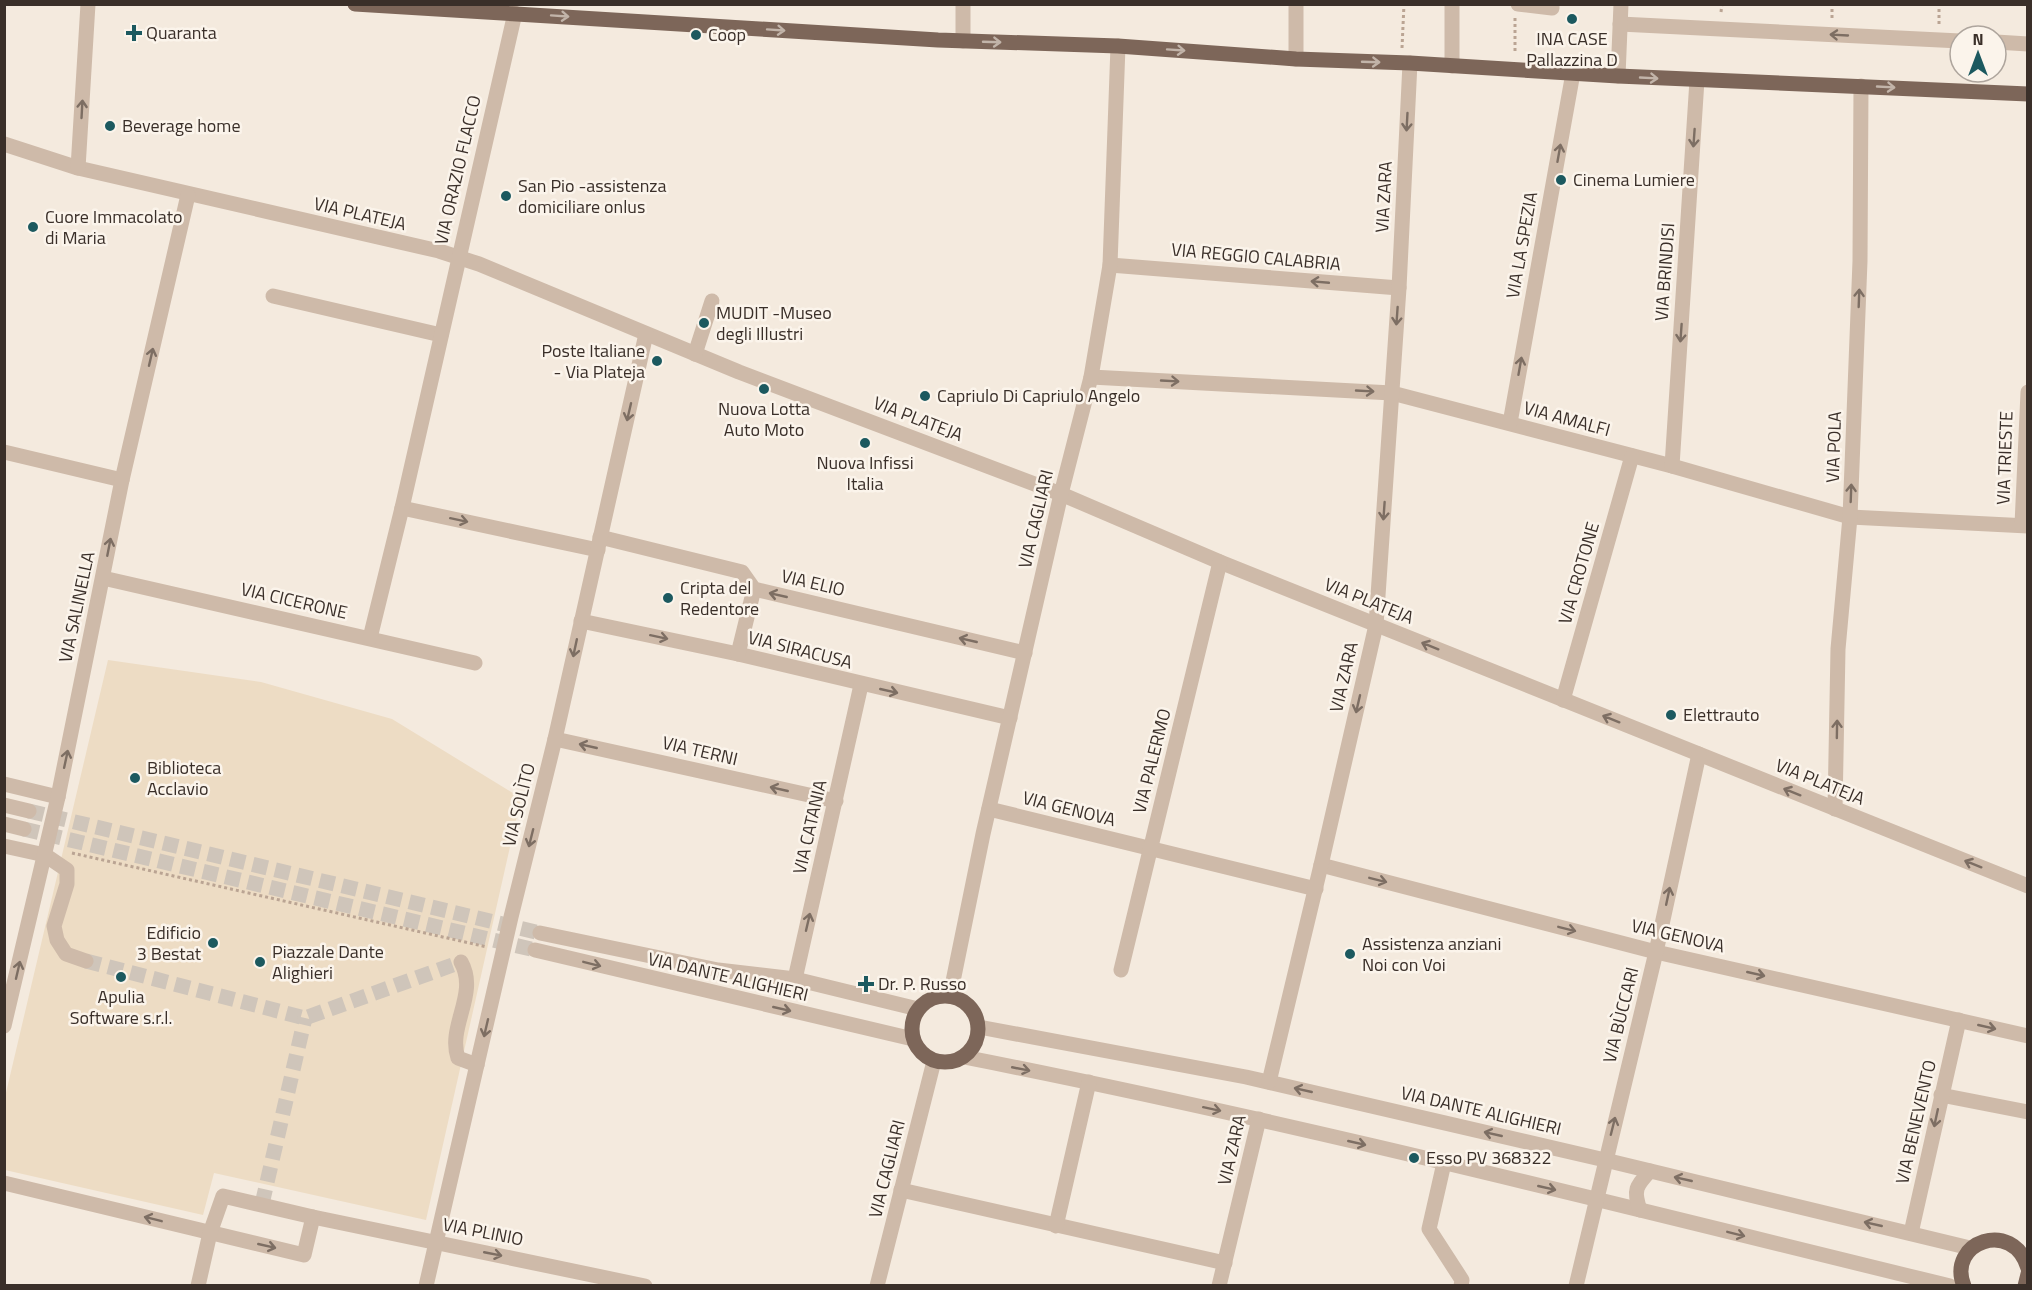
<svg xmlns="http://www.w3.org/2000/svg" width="2032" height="1290" font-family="'Titillium Web',sans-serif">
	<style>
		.plaza { fill: #eddcc4 }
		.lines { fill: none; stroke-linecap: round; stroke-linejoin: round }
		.minor-tunnel { stroke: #cfc5ba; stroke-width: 15; stroke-dasharray: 15 8; stroke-linecap: butt }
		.path { stroke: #baa493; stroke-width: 3; stroke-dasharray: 3 3; stroke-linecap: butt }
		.minor { stroke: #cebaa9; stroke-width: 15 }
		.major { stroke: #7d6659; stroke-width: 15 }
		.oneway { stroke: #c2b4a9 }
		.oneway2 { stroke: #7d6e63 }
		.poi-dot { fill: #1c595f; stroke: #fbf4eb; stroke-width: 2 }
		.labels { text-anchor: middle; stroke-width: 5; stroke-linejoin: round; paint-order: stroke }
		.poi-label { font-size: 18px; fill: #3a2f29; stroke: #fbf4eb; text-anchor: start }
		.street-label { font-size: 18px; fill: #3a2f29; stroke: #fbf4eb }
	</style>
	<rect width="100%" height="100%" fill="#f4eade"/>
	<path class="plaza" d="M108 660 261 682 392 719 521 798 426 1220 214 1173 203 1215 5 1170V1097Z"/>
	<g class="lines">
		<g class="minor-tunnel">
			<path d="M29 811 540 933"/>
			<path d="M24 829 535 950"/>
			<path d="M86 961 305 1018 461 962"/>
			<path d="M262 1204 305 1018"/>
		</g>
		<g class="path">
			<path d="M1721 12 1722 4"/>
			<path d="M1515 18V54"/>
			<path d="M1832 18V4"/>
			<path d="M1939 24V4"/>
			<path d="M1402 48 1404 4"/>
			<path d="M72 853 487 947"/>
		</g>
		<g class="minor">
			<path d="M963 4V41"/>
			<path d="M1296 4V59"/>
			<path d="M1452 4V66"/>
			<path d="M1518 4 1552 8V4"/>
			<path d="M1620 24 1960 41"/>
			<path d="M1996 42 2028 44"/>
			<path d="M1618 76 1621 4"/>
			<path d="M4 144 78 168 439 251 479 264 739 372 1061 494 1220 562 2028 886"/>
			<path d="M78 168 88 4"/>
			<path d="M1110 265 1399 288"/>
			<path d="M273 296 441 335"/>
			<path d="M695 354 712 301"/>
			<path d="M1091 377 1392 393 1672 466 1850 517 2028 526"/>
			<path d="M1510 423 1573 73"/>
			<path d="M4 452 122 480"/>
			<path d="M1672 466 1697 80"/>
			<path d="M402 508 598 550"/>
			<path d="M2022 525 2028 392"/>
			<path d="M600 537 742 572 754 589 1025 653"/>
			<path d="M103 578 475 663"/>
			<path d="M581 621 738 654 1010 718"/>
			<path d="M370 638 402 508 515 13"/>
			<path d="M738 654 754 589"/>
			<path d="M1563 700 1632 456"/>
			<path d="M555 739 836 801"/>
			<path d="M4 784 58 797"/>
			<path d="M4 805 29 811"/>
			<path d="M989 809 1316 889"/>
			<path d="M1835 809 1838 649 1850 517 1860 261 1861 86"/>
			<path d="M4 824 24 829"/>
			<path d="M4 846 45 855 67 870V884L54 926 57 940 66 954 86 961"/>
			<path d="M1321 865 1656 952 2028 1036"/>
			<path d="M540 933 718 970 795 979 918 1009"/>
			<path d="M535 950 913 1039"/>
			<path d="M461 962C479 994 447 1026 458 1058L477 1065"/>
			<path d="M1121 970 1220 562"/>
			<path d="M795 979 861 685"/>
			<path d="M950 996 983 834 1061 494 1091 377 1110 265 1118 46"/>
			<path d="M4 1026 58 797 122 480 188 195"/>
			<path d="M979 1027 1246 1077 1605 1160 1970 1248"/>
			<path d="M964 1057C1295 1122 1622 1206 1950 1286"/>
			<path d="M1269 1082 1321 865 1376 625 1399 288 1410 63"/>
			<path d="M1941 1095 2028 1112"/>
			<path d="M1444 1163 1429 1229 1462 1280 1461 1286"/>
			<path d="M4 1183 304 1255 313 1217 645 1286"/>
			<path d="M901 1190 1225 1263"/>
			<path d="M1640 1210C1633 1190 1636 1186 1650 1171"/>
			<path d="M1056 1226 1089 1082"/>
			<path d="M1911 1233 1959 1020"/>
			<path d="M198 1286 210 1233 223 1196 313 1217"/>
			<path d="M426 1286 511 917 555 739 646 334"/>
			<path d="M877 1286 934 1061"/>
			<path d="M1219 1286 1259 1119"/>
			<path d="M1576 1286 1656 952 1699 754"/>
		</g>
		<g class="major">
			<path d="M355 4 938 40 1118 46 1296 59 1410 63 1618 76 2028 94"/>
			<circle cx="945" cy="1029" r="33"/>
			<path d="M1964 1286C1946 1242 2013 1218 2028 1268"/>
			<path d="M2025 1286 2028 1274"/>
		</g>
	</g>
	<defs><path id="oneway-shaft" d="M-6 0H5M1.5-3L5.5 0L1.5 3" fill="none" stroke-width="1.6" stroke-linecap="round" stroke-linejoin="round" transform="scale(1.5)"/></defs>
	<g class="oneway">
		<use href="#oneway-shaft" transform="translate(560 16) rotate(4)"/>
		<use href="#oneway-shaft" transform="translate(776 30) rotate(4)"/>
		<use href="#oneway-shaft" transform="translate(992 42) rotate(2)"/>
		<use href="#oneway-shaft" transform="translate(1176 50) rotate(4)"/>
		<use href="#oneway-shaft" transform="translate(1371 62) rotate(2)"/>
		<use href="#oneway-shaft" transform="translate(1649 78) rotate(3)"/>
		<use href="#oneway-shaft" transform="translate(1886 87) rotate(3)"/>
	</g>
	<g class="oneway2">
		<use href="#oneway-shaft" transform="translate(1839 35) rotate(-177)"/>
		<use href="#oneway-shaft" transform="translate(82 109) rotate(-87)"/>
		<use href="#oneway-shaft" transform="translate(1407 122) rotate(93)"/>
		<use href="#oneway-shaft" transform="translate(1694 138) rotate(94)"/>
		<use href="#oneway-shaft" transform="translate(1559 153) rotate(-80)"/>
		<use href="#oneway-shaft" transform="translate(1320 282) rotate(-175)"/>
		<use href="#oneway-shaft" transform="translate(1859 298) rotate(-88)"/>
		<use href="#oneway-shaft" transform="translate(1397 316) rotate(94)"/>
		<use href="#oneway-shaft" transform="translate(1681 333) rotate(94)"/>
		<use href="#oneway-shaft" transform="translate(151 357) rotate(-77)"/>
		<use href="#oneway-shaft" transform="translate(1520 366) rotate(-80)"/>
		<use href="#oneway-shaft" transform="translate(1170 381) rotate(3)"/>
		<use href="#oneway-shaft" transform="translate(1365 391) rotate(3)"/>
		<use href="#oneway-shaft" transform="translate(629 412) rotate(103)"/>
		<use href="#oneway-shaft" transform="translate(1851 493) rotate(-88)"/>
		<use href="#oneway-shaft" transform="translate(1384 511) rotate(94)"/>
		<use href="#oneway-shaft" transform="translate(459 520) rotate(12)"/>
		<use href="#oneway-shaft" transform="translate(109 547) rotate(-79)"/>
		<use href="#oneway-shaft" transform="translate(778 595) rotate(-167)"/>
		<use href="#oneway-shaft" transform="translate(659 637) rotate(12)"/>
		<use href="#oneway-shaft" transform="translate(968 640) rotate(-167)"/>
		<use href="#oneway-shaft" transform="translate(1430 646) rotate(-158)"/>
		<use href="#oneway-shaft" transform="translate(575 648) rotate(102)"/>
		<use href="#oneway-shaft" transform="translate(889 691) rotate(13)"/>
		<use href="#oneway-shaft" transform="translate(1358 704) rotate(103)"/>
		<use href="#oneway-shaft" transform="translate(1611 719) rotate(-158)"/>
		<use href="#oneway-shaft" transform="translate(1837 729) rotate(-89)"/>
		<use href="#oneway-shaft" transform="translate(588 746) rotate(-167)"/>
		<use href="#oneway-shaft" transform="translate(66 759) rotate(-78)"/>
		<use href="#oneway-shaft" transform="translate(779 789) rotate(-167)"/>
		<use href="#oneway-shaft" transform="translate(1792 792) rotate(-158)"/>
		<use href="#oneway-shaft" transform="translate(531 838) rotate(104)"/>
		<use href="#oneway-shaft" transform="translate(1973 864) rotate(-158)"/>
		<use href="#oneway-shaft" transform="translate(1378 880) rotate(14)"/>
		<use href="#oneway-shaft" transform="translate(1668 896) rotate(-78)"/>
		<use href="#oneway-shaft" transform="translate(808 922) rotate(-77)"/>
		<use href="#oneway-shaft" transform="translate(1567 929) rotate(14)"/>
		<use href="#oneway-shaft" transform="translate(592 964) rotate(14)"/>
		<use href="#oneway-shaft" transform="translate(18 970) rotate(-77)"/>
		<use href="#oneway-shaft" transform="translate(1756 974) rotate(13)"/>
		<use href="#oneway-shaft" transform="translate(782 1009) rotate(13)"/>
		<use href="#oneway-shaft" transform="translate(1987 1027) rotate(13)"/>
		<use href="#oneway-shaft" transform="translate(486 1028) rotate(103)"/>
		<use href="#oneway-shaft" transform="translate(1021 1069) rotate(11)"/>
		<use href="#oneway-shaft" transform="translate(1303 1090) rotate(-167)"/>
		<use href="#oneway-shaft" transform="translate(1212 1109) rotate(12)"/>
		<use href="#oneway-shaft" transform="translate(1936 1118) rotate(102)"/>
		<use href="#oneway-shaft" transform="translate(1613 1126) rotate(-76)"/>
		<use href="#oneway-shaft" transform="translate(1493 1134) rotate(-167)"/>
		<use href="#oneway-shaft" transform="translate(1357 1143) rotate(13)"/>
		<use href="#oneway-shaft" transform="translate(1683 1179) rotate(-167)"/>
		<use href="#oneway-shaft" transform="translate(1547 1188) rotate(13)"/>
		<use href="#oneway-shaft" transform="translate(153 1219) rotate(-166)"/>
		<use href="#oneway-shaft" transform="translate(1873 1224) rotate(-167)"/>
		<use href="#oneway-shaft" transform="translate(1736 1234) rotate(14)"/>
		<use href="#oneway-shaft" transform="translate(267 1246) rotate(13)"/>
		<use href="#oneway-shaft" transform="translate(493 1254) rotate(11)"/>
	</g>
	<g class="poi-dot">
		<circle cx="1572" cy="19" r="6"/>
		<path d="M131 24h6v6h6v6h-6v6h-6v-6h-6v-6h6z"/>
		<circle cx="696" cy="35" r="6"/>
		<circle cx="110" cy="126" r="6"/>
		<circle cx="1561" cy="180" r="6"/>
		<circle cx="506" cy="196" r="6"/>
		<circle cx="33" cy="227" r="6"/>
		<circle cx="704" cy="323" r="6"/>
		<circle cx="657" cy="361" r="6"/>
		<circle cx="764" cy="389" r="6"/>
		<circle cx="925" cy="396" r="6"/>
		<circle cx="865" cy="443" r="6"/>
		<circle cx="668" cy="598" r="6"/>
		<circle cx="1671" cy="715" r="6"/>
		<circle cx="135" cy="778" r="6"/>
		<circle cx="213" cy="943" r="6"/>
		<circle cx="1350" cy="954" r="6"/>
		<circle cx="260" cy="962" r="6"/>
		<circle cx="121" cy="977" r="6"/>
		<path d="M863 975h6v6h6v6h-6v6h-6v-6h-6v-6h6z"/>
		<circle cx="1414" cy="1158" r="6"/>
	</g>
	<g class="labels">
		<g class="poi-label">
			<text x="146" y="39">Quaranta</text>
			<text x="708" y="41">Coop</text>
			<text x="1572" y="45" text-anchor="middle">INA CASE<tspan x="1572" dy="21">Pallazzina D</tspan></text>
			<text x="122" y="132">Beverage home</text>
			<text x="1573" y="186">Cinema Lumiere</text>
			<text x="518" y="192">San Pio -assistenza<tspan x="518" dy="21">domiciliare onlus</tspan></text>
			<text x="45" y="223">Cuore Immacolato<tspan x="45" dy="21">di Maria</tspan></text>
			<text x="716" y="319">MUDIT -Museo<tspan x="716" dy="21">degli Illustri</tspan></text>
			<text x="645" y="357" text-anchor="end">Poste Italiane<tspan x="645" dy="21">- Via Plateja</tspan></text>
			<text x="937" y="402">Capriulo Di Capriulo Angelo</text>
			<text x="764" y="415" text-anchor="middle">Nuova Lotta<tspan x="764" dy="21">Auto Moto</tspan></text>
			<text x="865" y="469" text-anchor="middle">Nuova Infissi<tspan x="865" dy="21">Italia</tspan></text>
			<text x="680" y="594">Cripta del<tspan x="680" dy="21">Redentore</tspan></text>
			<text x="1683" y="721">Elettrauto</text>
			<text x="147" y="774">Biblioteca<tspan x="147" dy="21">Acclavio</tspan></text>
			<text x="201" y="939" text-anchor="end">Edificio<tspan x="201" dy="21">3 Bestat</tspan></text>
			<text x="1362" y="950">Assistenza anziani<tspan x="1362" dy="21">Noi con Voi</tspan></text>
			<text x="272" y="958">Piazzale Dante<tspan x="272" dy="21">Alighieri</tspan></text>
			<text x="878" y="990">Dr. P. Russo</text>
			<text x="121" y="1003" text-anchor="middle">Apulia<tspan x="121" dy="21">Software s.r.l.</tspan></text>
			<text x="1426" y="1164">Esso PV 368322</text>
		</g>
		<g class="street-label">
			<text transform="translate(458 170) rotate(-77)" y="6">VIA ORAZIO FLACCO</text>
			<text transform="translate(1384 197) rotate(-87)" y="6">VIA ZARA</text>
			<text transform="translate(360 214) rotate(13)" y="6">VIA PLATEJA</text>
			<text transform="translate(1522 245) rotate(-80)" y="6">VIA LA SPEZIA</text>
			<text transform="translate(1256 257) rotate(5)" y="6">VIA REGGIO CALABRIA</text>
			<text transform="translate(1665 272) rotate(-86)" y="6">VIA BRINDISI</text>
			<text transform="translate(918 419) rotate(21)" y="6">VIA PLATEJA</text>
			<text transform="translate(1567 419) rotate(15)" y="6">VIA AMALFI</text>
			<text transform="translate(1834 447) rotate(-88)" y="6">VIA POLA</text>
			<text transform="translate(2005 458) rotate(-88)" y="6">VIA TRIESTE</text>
			<text transform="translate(1036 519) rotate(-77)" y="6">VIA CAGLIARI</text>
			<text transform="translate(1579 573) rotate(-74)" y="6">VIA CROTONE</text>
			<text transform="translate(813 583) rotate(13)" y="6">VIA ELIO</text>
			<text transform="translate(294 601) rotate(13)" y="6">VIA CICERONE</text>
			<text transform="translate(1369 601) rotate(22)" y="6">VIA PLATEJA</text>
			<text transform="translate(77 607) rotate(-78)" y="6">VIA SALINELLA</text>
			<text transform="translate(800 650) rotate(14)" y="6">VIA SIRACUSA</text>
			<text transform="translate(1344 677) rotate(-77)" y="6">VIA ZARA</text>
			<text transform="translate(700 751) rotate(13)" y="6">VIA TERNI</text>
			<text transform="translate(1152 761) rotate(-76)" y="6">VIA PALERMO</text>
			<text transform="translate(1820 782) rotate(22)" y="6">VIA PLATEJA</text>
			<text transform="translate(519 805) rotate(-76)" y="6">VIA SOLÌTO</text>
			<text transform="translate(1069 809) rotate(14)" y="6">VIA GENOVA</text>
			<text transform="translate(810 827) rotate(-77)" y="6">VIA CATANIA</text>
			<text transform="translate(1678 936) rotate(13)" y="6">VIA GENOVA</text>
			<text transform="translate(728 977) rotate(13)" y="6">VIA DANTE ALIGHIERI</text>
			<text transform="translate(1621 1015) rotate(-76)" y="6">VIA BÙCCARI</text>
			<text transform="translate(1481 1111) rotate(13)" y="6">VIA DANTE ALIGHIERI</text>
			<text transform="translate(1916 1122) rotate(-77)" y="6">VIA BENEVENTO</text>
			<text transform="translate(1232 1150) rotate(-77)" y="6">VIA ZARA</text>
			<text transform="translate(887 1169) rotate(-76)" y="6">VIA CAGLIARI</text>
			<text transform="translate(483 1232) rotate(11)" y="6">VIA PLINIO</text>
		</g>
	</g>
	<rect width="2032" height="1290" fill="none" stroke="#3a2f29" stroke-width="12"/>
	<g transform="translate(1978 54)"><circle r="28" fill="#fbf4eb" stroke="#aea59d" stroke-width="1.5"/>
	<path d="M0-4.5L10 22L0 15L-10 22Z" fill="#1c595f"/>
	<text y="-9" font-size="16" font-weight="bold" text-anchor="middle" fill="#3a2f29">N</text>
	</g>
</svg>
